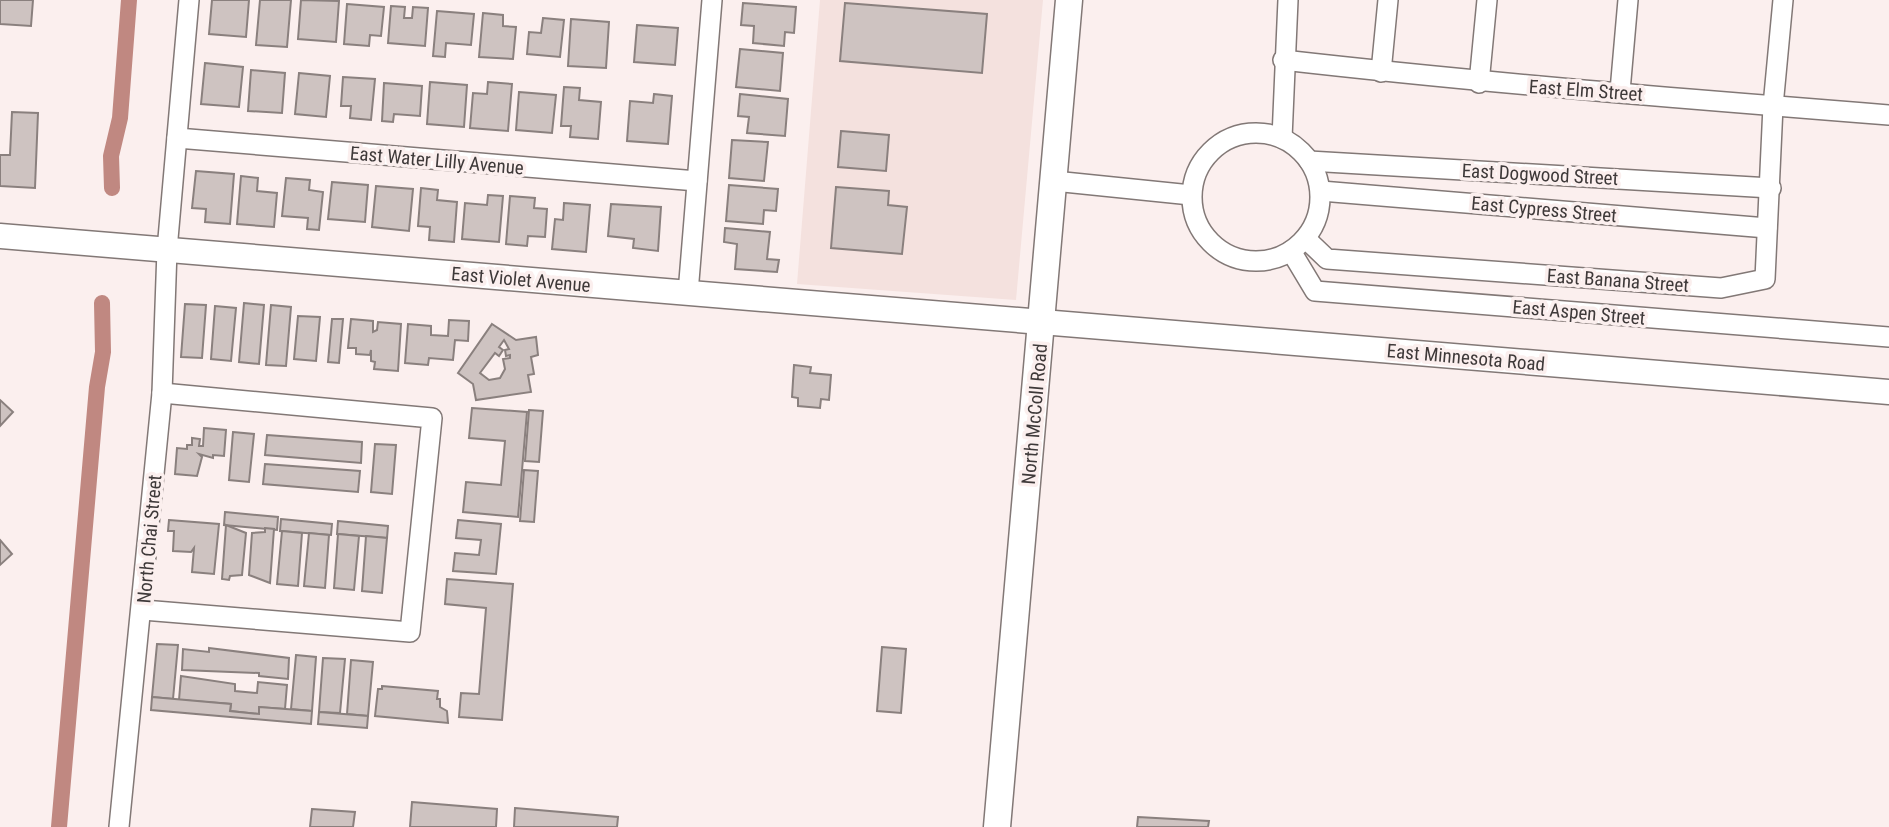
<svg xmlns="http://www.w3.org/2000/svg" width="1889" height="827" font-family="'Roboto Condensed',sans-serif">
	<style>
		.built { fill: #f4e1de }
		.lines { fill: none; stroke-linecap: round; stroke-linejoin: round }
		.canal { stroke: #c08881; stroke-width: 16 }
		.building { fill: #cec3c1; stroke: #8a807e; stroke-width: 2; fill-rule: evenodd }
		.minor-casing { stroke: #827876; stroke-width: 22 }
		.tertiary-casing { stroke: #827876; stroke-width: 27 }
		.secondary-casing { stroke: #827876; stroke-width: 29 }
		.minor { stroke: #fff; stroke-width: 19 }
		.tertiary { stroke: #fff; stroke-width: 24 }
		.secondary { stroke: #fff; stroke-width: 26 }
		.labels { text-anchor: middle; stroke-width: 7; stroke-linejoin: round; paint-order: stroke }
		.street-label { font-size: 19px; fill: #3e3939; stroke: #fbefee }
	</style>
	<rect width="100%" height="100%" fill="#fbefee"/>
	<path class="built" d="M820 0H1043L1016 300 797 284Z"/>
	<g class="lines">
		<g class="canal">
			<path d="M112 188 111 156 120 118 129 0"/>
			<path d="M59 827 97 387 103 352 102 303"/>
		</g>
	</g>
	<g class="building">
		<path d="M0 0H33L31 26 0 24Z"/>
		<path d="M212 0H249L246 37 209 34Z"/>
		<path d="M260 0H291L287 47 256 45Z"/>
		<path d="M301 0 339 1 336 42 298 39Z"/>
		<path d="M743 3 796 7 794 33 785 32 784 46 753 43 754 26 741 25Z"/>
		<path d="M845 3 987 14 982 73 840 61Z"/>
		<path d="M347 4 384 7 381 36 370 35 369 46 344 44Z"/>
		<path d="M391 6 405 7 404 18H412L413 7 428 8 425 46 388 43Z"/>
		<path d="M437 11 474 14 471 45 446 43 445 57 433 56Z"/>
		<path d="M483 13 503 15V26L516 27 513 59 479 57Z"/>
		<path d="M543 18 564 20 560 57 527 54 529 32 541 33Z"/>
		<path d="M571 19 609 22 606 68 568 66Z"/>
		<path d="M637 25 678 28 675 65 634 62Z"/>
		<path d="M740 49 783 53 780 91 736 87Z"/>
		<path d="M205 63 243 67 239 107 201 104Z"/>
		<path d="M251 70 285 73 282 113 248 111Z"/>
		<path d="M299 73 330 76 326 117 295 114Z"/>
		<path d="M343 77 375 79 371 120 350 118 351 106H341Z"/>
		<path d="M430 82 467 85 464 127 427 124Z"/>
		<path d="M488 82 512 84 508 131 470 128 473 93 487 94Z"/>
		<path d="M384 83 422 86 420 116 394 114 393 122 382 121Z"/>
		<path d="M564 87 580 88 579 100 601 102 598 139 570 137 571 126H561Z"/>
		<path d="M519 92 556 95 552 133 516 130Z"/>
		<path d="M654 94 672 96 668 144 627 141 630 101 653 103Z"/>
		<path d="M740 94 788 99 785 136 747 133 749 117 738 116Z"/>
		<path d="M12 112 38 113 35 188 0 186V155H10Z"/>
		<path d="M841 131 889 135 886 171 838 167Z"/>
		<path d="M732 140 768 142 764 181 729 178Z"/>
		<path d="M196 171 234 174 230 224 205 222 206 209 192 208Z"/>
		<path d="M241 176 258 178 257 191 277 193 274 227 237 224Z"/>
		<path d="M286 178 310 180 309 190 323 192 319 230 307 229 308 218 282 216Z"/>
		<path d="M332 182 368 185 365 222 328 219Z"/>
		<path d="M729 185 778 189 776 211 764 210 763 224 726 221Z"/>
		<path d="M376 186 413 189 409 231 372 227Z"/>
		<path d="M836 187 889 191 888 205 907 207 902 254 831 248Z"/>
		<path d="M421 188 438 190 437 200 457 202 454 242 429 240 430 227 418 226Z"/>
		<path d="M488 195 503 196 499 242 462 239 465 203 487 205Z"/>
		<path d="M510 196 535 198 534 208 547 209 545 237 528 236 527 246 506 244Z"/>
		<path d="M564 203 590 205 586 252 552 249 555 219 563 220Z"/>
		<path d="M611 204 661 207 658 251 633 248 634 239 608 236Z"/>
		<path d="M725 228 770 232 767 259 779 260 777 272 735 269 737 244 724 242Z"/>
		<path d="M244 303 264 305 259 364 239 362Z"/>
		<path d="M185 304 206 305 202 358 181 357Z"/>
		<path d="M271 305 291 307 286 366 266 365Z"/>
		<path d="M215 306 236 308 231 361 211 359Z"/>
		<path d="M298 316 320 317 316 361 294 359Z"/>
		<path d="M332 319H343L339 363 328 362Z"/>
		<path d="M351 319 373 321V332L377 330 378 322 401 324 398 371 374 369 375 362 371 361V350L370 355 356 354V348H348Z"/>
		<path d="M449 320 469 321 468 341 455 340 453 360 429 358 428 365 405 363 408 324 431 326V335L448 336Z"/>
		<path d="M492 324 516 340 536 337 538 355 531 357 534 374 528 375 531 392 476 400 473 384 458 373ZM504 340 509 349 505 350 506 356 510 355V358L503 359 505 369 500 378 489 380 480 373 495 353 499 356 503 350 499 347Z"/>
		<path d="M794 365 811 367 810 373 831 375 829 400 821 399 820 408 798 406V398L792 397Z"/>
		<path d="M0 400 13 412 0 426Z"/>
		<path d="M472 408 527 412 518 517 463 512 466 482 501 485 505 441 469 438Z"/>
		<path d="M529 410 543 411 539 462 525 461Z"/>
		<path d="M204 428 226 430 224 456 213 455V458L199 454 202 457 197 476 175 474 177 448 187 449V445H192V438L200 439 199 446H203Z"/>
		<path d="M233 432 254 434 249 482 229 480Z"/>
		<path d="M267 435 362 442 361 463 265 455Z"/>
		<path d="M375 444 396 445 392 494 371 492Z"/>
		<path d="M265 464 360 471 358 492 263 484Z"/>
		<path d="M524 470 538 471 534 522 520 521Z"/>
		<path d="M225 512 278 517 277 530 224 525Z"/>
		<path d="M281 519 332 524 331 535 280 531Z"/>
		<path d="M169 520 219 524 214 574 192 572 194 548 191 552 173 551 174 531H168Z"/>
		<path d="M458 520 501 524 496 574 453 571 455 553 479 555 481 540 456 538Z"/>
		<path d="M338 521 388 526 387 538 337 534Z"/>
		<path d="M226 525 246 533 242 575 230 576 229 580 222 579Z"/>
		<path d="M265 528 274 529 270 583 249 575 252 533 265 532Z"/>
		<path d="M282 531 302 533 298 586 277 584Z"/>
		<path d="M309 533 329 535 325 588 304 586Z"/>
		<path d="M338 534 359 536 354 590 334 588Z"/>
		<path d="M366 536 387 538 382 593 362 591Z"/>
		<path d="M0 540 12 554 0 565Z"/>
		<path d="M447 579 513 584 502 720 459 717 461 693 479 694 486 608 445 604Z"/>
		<path d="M157 644 178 645 173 699 152 697Z"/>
		<path d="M882 647 906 649 901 713 877 711Z"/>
		<path d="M209 648 289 658 288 679 259 676V673L182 670 183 649 209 652Z"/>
		<path d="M296 655 316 657 312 711 291 709Z"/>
		<path d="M323 658 345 659 340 713 319 712Z"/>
		<path d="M351 660 373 662 368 716 347 714Z"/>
		<path d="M181 676 235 684V691L257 693 258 682 287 685 285 709 259 707V714L230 711 231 704 179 700Z"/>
		<path d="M382 686 438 691 437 699H440V707L447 711 448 723 375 716 378 689H382Z"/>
		<path d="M152 697 231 704 230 711 259 714V707L312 711 311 724 151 710Z"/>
		<path d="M319 712 368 716 367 728 318 724Z"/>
		<path d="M412 802 497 809 496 827H410Z"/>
		<path d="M515 808 618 817 617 827H514Z"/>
		<path d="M312 809 355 812 353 827H310Z"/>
		<path d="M1138 817 1209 821 1208 827H1137Z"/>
	</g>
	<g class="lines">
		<defs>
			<g id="minor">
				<path d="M1283 60C1485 83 1687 99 1889 115"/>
				<path d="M1381 72 1388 0"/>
				<path d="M1479 83 1487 0"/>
				<path d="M1620 91 1628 0"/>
				<circle cx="1256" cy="197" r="64"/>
				<path d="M177 138 697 181"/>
				<path d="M1282 138 1288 0"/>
				<path d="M1309 161 1771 188"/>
				<path d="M1054 181 1191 195"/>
				<path d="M1321 191 1767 228"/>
				<path d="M1306 239 1327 259 1721 288 1765 279 1773 106 1783 0"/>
				<path d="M1291 251 1315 291 1889 337"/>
				<path d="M688 293 712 0"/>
				<path d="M143 610 410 632 432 418 162 393"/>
				<path d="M119 827 162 393 167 250 189 0"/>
			</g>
			<path id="tertiary" d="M0 236 1889 392"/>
			<path id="secondary" d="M997 827 1069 0"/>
		</defs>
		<use href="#minor" class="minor-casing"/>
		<use href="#tertiary" class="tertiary-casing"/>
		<use href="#secondary" class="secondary-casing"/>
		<use href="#minor" class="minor"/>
		<use href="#tertiary" class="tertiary"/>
		<use href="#secondary" class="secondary"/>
	</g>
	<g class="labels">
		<g class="street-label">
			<text transform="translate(1586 90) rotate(4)" y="7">East Elm Street</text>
			<text transform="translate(437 160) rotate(5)" y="7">East Water Lilly Avenue</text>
			<text transform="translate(1540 174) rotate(3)" y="7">East Dogwood Street</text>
			<text transform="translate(1544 209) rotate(5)" y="7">East Cypress Street</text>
			<text transform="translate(521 279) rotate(5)" y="7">East Violet Avenue</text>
			<text transform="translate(1618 280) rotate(4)" y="7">East Banana Street</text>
			<text transform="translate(1579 312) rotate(5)" y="7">East Aspen Street</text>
			<text transform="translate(1466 357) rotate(5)" y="7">East Minnesota Road</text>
			<text transform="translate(1034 414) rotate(-85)" y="7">North McColl Road</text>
			<text transform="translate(149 539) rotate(-85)" y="7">North Chai Street</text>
		</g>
	</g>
</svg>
